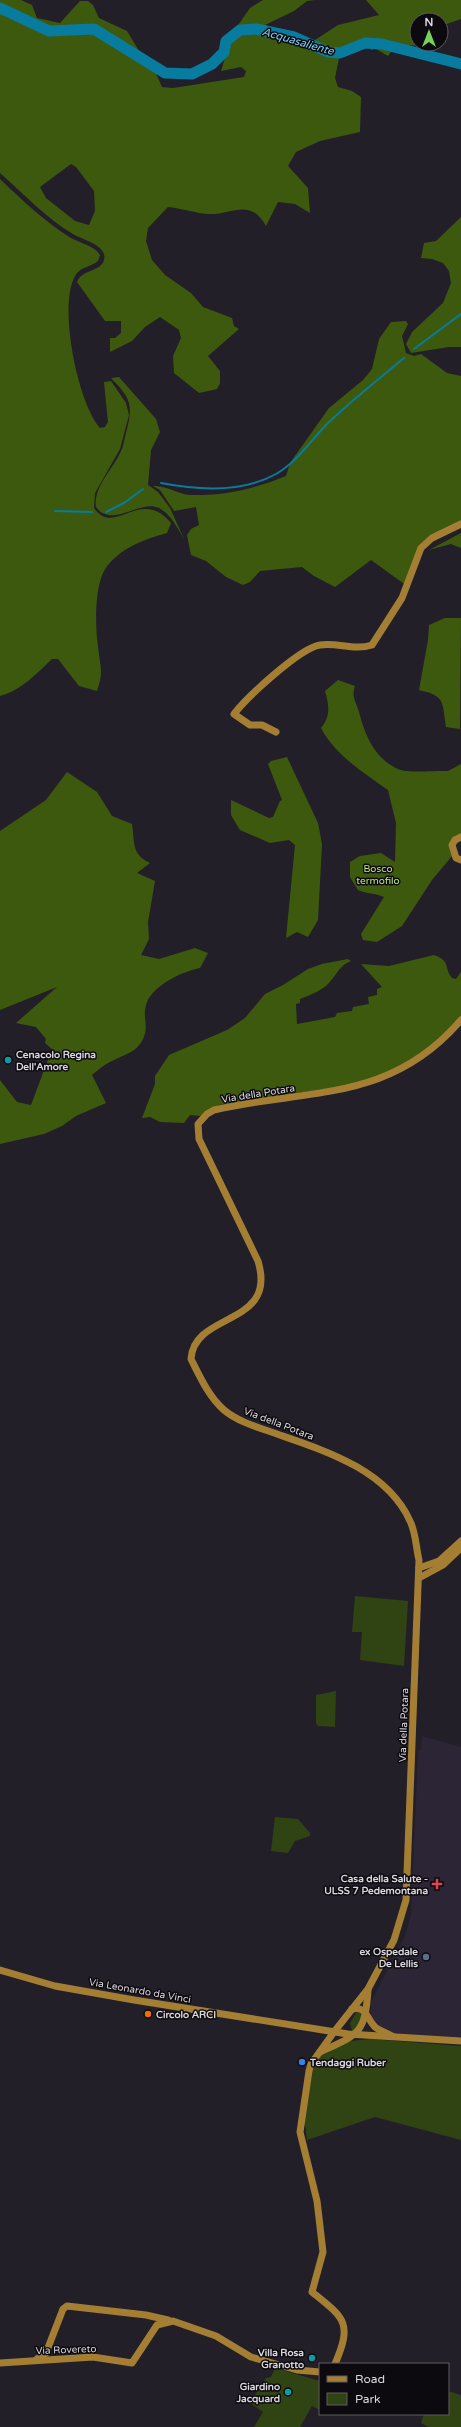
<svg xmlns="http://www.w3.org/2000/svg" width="461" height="2427" font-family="'Varela Round',sans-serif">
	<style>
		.built { fill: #2b2535 }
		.green { fill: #304312 }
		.forest { fill: #3d590e; fill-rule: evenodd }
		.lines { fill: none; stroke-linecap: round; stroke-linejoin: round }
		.stream { stroke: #077c9f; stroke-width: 2 }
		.river { stroke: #077c9f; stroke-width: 11 }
		.secondary { stroke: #a47e33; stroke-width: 7 }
		.culture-dot { fill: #0f9aa8; stroke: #0c0a0e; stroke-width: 1.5 }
		.health-dot { fill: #e0444e; stroke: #0c0a0e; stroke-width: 1.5 }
		.service-dot { fill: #5c6f8a; stroke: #0c0a0e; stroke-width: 1.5 }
		.food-dot { fill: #e8710a; stroke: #0c0a0e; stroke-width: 1.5 }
		.shop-dot { fill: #3f7fe0; stroke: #0c0a0e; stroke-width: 1.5 }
		.labels { text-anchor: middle; stroke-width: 3; stroke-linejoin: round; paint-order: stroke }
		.park-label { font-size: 10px; fill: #b8ec73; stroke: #0c0a0e }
		.poi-label { font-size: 10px; font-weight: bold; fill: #d9d7de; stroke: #0c0a0e; text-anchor: end }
		.street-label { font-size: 10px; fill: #d9d7de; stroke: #0c0a0e }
		.water-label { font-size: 11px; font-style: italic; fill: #7cd0f3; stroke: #0c0a0e }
	</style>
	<rect width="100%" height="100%" fill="#231f29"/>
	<path class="built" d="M422 1736 461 1747V2040L392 2033 382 2029 371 2016V2002L405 1936 411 1915 418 1751 421 1749Z"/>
	<g class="green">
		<path d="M355 1596 408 1601 404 1666 360 1660 362 1632H352Z"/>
		<path d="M336 1691 335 1727 318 1726 316 1723V1695Z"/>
		<path d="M275 1817 298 1819 310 1833V1836L295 1841 288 1853 271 1851Z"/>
		<path d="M361 2012 364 2016 354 2031H352L350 2023 356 2013Z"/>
		<path d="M371 2039 461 2046V2140L375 2117 307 2140 304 2114 313 2070 322 2053 350 2041Z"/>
		<path d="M275 2368 320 2381V2410L312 2406 300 2427H254L263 2412 250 2403 266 2378 271 2377Z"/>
		<path d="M448 2391 461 2395V2427H428L421 2423 424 2414H448Z"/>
	</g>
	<g class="forest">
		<path d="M0 0H21L32 5 37 18 60 23 80 1H88L93 5 99 18 127 31 144 59 155 71 162 87 173 88 244 77 246 71 241 67 221 71 232 34 250 8 263 0H315L307 1 294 11 265 25 312 42 338 25 379 15 366 0H461V19L441 26V20H417V44H429V46L396 45 388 56 376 49 377 47 372 50 365 46 339 58 335 78 338 87 352 91 361 97 360 132 320 141 296 152 288 166 308 188 310 213 295 204 278 202 266 226C250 197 232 215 208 214 195 213 180 208 168 207L148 228 146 241 152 260 165 275 191 293 203 307 232 318 234 326 239 329 208 356 220 371V383L217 389 199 393 174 373 173 356 181 338 179 330 160 317 145 327 132 341 110 352V338H115L121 333V321H105L77 282C82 269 101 272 104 260 108 245 82 240 73 234 46 218 24 194 0 173ZM71 164 76 167 94 191 95 211 89 225 75 221 46 198 40 187Z"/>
		<path d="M0 179C22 200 45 222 71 238 80 243 95 246 100 255L98 261C92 266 82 267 77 273 56 300 78 405 100 428L105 427 108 422 104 382 111 381 126 403 129 415 120 449 95 493 94 508C115 538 140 486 171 523L167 533C145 539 123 547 108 565 94 581 95 626 98 646 100 667 104 671 97 691L79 686 58 659H52C36 674 22 690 0 696Z"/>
		<path d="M461 217V347H449L411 353 406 344 412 332 443 303 451 283 449 271 443 263 432 259 421 258 424 243 436 241Z"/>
		<path d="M406 321 408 324 402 336 406 353 414 356 421 354 447 373 461 376V524L423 548 407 586 371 560 335 587 314 576 302 567 260 571 250 582 243 585 226 577 206 561 191 555 187 535 191 529 199 525 196 507 174 511 160 490 153 486C166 485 179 495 192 495 223 496 257 488 286 476L290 463 329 408 363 380 372 369 379 339 391 322Z"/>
		<path d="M119 377 156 419 160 432 151 450 148 485 158 492 170 508 184 539C178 529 171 514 159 508 140 499 112 529 96 507 93 487 114 468 121 451 124 445 124 439 126 433 133 406 132 399 111 378Z"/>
		<path d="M461 533V548L451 544 429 550Z"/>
		<path d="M445 618H461L460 729 446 727C442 702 446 696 419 690L428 640 429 625Z"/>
		<path d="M338 680 355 686C351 697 356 701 359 712 365 735 374 758 398 769 406 773 431 771 441 771H448L461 764V836L451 845 452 856 432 880 402 926 377 942 363 940 361 934 384 897C375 893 367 894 358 890L350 877V862L360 856 381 853 395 862 396 823 388 790C364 773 335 755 321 728 331 716 329 705 325 691Z"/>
		<path d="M287 757 318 823 322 844 318 920 308 937 297 932 286 938 295 845 289 840 270 843 240 830 231 815V800L269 818 273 817 280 801 282 800 268 764 271 761Z"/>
		<path d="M67 772 97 792 112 816 132 824C135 843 131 854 150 863L137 873 155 881 148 922 149 939 141 955 159 959 195 948 208 953 200 968C183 971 151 986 146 1005 142 1019 151 1029 140 1044 134 1053 121 1056 112 1061 105 1064 98 1070 92 1075L106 1103 76 1116 62 1126 44 1134 0 1144V1080L17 1102 31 1105 52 1049 45 1043 46 1039 36 1027 16 1023 57 987 0 1010V831L46 800Z"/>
		<path d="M434 955C452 962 443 967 452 978L456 979 461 972V1021L411 1064 358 1084 219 1105 201 1116 190 1115 184 1123 160 1122 150 1117 142 1118 155 1084V1076L169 1055 227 1030 245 1018 265 994 283 985 308 969 322 964 348 959 351 961C339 965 335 978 326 986 318 992 310 995 300 999V1003L296 1004 297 1024 335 1017 337 1013 352 1011 353 1007 369 1004 368 997 377 995V989L382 987 361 964 389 966Z"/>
	</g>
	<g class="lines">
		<g class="stream">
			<path d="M414 349 461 314"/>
			<path d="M161 483C197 490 242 493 276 474 297 462 311 440 328 423 352 400 379 379 404 358"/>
			<path d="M55 511 92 512"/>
			<path d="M106 512 124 503 143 489"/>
		</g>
		<path class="river" d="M0 8 49 31 94 29 165 73 192 74 212 64 224 52 226 41 240 30 256 29 294 37 328 52 340 53 365 43 382 44 461 64"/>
		<g class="secondary">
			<path d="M276 732 262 725H250L234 714C247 697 300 648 320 645 337 642 354 651 372 645L402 598 421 548 432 538 461 524"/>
			<path d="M461 837 455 840 452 845 456 858 461 860"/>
			<path d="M419 1568 439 1561 461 1541"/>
			<path d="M419 1578 443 1565 461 1548"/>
			<path d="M0 1970 55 1986 134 2000 348 2034 461 2041"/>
			<path d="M352 2009C367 2006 366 2018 375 2027 380 2031 387 2033 392 2036"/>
			<path d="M320 2052C359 2034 365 2034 368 1990"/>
			<path d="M37 2359 46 2353 63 2309 67 2306 146 2315 168 2320"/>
			<path d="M0 2363 93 2357 132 2363 157 2325 173 2321 216 2336 251 2357 297 2370 320 2372"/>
			<path d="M335 2364C353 2322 344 2318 312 2292L323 2252 317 2201 300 2132 309 2071 311 2064 334 2032 368 1989 394 1940 406 1900 419 1560C416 1548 416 1533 410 1521 387 1470 326 1451 277 1434 260 1428 238 1422 224 1410 209 1397 200 1377 191 1359 194 1311 278 1327 258 1261L199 1139 198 1124 207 1114 214 1110C309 1088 390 1103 461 1020"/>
		</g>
	</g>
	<g class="culture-dot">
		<circle cx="8" cy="1060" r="4"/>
		<circle cx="312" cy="2358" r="4"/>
		<circle cx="288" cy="2392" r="4"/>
	</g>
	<path class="health-dot" d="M435 1878h4v4h4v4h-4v4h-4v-4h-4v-4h4z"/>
	<circle class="service-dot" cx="426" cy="1957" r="4"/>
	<circle class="food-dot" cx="148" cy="2014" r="4"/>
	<circle class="shop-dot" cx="302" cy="2062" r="4"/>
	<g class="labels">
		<g class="park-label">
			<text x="378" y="872">Bosco<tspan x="378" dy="12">termofilo</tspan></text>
		</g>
		<g class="poi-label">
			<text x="16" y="1058" text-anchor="start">Cenacolo Regina<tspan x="16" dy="12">Dell'Amore</tspan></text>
			<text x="428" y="1882">Casa della Salute -<tspan x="428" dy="12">ULSS 7 Pedemontana</tspan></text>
			<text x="418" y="1955">ex Ospedale<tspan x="418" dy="12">De Lellis</tspan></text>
			<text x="156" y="2018" text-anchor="start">Circolo ARCI</text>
			<text x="310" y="2066" text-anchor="start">Tendaggi Ruber</text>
			<text x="304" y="2356">Villa Rosa<tspan x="304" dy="12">Granotto</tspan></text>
			<text x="280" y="2390">Giardino<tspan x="280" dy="12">Jacquard</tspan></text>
		</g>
		<g class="street-label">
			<text transform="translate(258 1093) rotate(-9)" y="4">Via della Potara</text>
			<text transform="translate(279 1423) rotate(21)" y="4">Via della Potara</text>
			<text transform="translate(403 1725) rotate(-88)" y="4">Via della Potara</text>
			<text transform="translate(140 1990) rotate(10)" y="4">Via Leonardo da Vinci</text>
			<text transform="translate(66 2349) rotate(-2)" y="4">Via Rovereto</text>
		</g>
		<g class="water-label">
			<text transform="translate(298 41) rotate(16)" y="4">Acquasaliente</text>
		</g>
	</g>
	<rect x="319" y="2363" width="130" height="52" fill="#0c0a0e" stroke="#5e5c61"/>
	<rect x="327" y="2376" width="20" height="6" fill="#a47e33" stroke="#5e5c61"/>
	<text x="355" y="2383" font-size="12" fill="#d9d7de">Road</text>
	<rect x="327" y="2393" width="20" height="12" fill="#304312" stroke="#5e5c61"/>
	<text x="355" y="2403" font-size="12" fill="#d9d7de">Park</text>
	<g transform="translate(429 32)"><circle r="19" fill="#0c0a0e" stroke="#5e5c61"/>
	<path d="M0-3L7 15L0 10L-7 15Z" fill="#76d25a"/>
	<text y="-6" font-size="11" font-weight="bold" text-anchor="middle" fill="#d9d7de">N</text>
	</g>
</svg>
